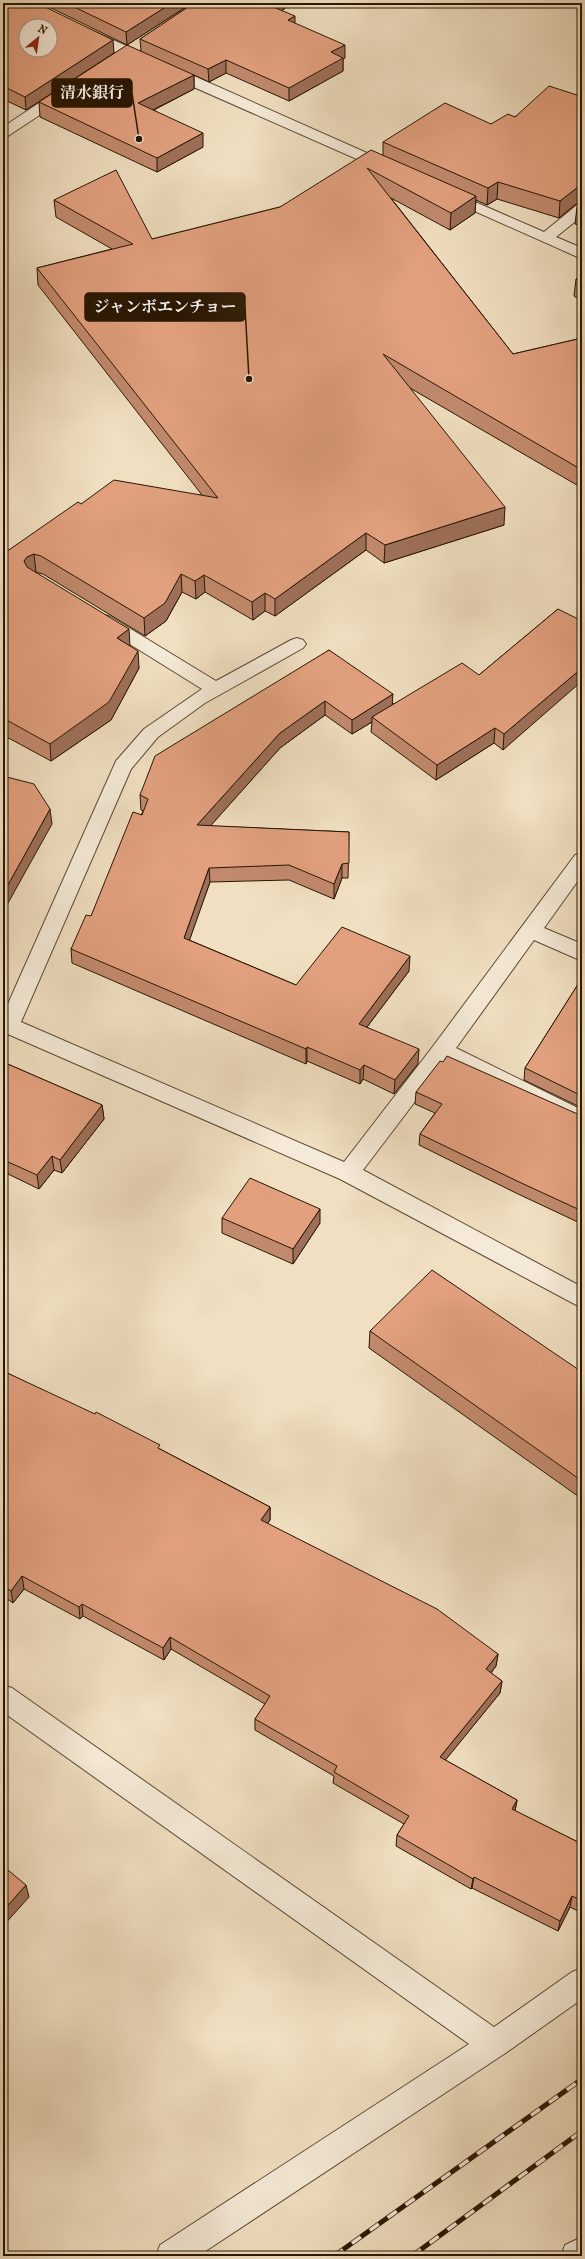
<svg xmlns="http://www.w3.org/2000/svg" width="585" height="2259" font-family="'IM FELL French Canon','Noto Serif JP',serif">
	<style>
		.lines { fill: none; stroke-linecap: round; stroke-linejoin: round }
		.minor-casing { stroke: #5b4832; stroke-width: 2 }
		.minor { fill: #f5ead7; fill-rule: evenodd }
		.rail-casing { stroke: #291603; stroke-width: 5 }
		.rail { stroke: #f5ead7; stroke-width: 3.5; stroke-dasharray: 11; stroke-linecap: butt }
		.wall { fill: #c28a6d; stroke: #291603 }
		.shaded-wall { fill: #9e7059; stroke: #291603 }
		.building { fill: #e2a07f; stroke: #291603; fill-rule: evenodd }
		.leader { fill: none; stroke: #291603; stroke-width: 1.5 }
		.callout-dot { fill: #291603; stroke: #f5ead7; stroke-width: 1.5 }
		.callout { fill: #291603; stroke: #291603; stroke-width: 1.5 }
		.callout-label { font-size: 16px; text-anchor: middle; font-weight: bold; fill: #fff }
	</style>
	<rect width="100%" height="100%" fill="#f0dfc1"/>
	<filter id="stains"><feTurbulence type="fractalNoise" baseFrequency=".005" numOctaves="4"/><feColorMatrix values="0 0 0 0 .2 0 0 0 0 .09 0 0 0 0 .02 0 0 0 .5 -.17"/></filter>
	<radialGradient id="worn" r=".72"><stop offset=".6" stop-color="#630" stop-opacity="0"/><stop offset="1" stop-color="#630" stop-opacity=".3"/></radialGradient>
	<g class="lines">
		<defs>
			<g id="minor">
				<path d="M86 28 394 165 396 168 389 172 384 171 121 55 81 35 79 32Z"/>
				<path d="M65 88 72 92 70 95 8 136 3 137V127L60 89Z"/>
				<path d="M448 190 544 232 577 205 582 204V216L556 237 582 248V259L443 197 441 194 443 191Z"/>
				<path d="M105 615 111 617 216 681 291 640 297 638 303 640 306 644 303 648 205 703 158 737 131 769 21 1022 344 1162 434 1045 575 855 582 853V875L544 928 582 944V961L534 940 456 1048 582 1110V1128L445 1062 363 1170 582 1287V1308L340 1179 3 1032V1015L116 761 144 729 202 689 99 625 96 621 99 617Z"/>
				<path d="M3 1685 12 1688 494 2027 572 1972 582 1968V1999L504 2054 198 2256H156L160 2245 469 2044 3 1712Z"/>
				<path d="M582 2237V2256H561L565 2245Z"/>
			</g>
		</defs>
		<use href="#minor" class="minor-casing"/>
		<use href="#minor" class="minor"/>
		<defs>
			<g id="rail">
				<path d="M334 2256 582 2079"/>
				<path d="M412 2256 582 2131"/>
			</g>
		</defs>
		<use href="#rail" class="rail-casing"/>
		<use href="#rail" class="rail"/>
	</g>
	<g class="wall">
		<path d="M3 3 114 53 26 110 3 99Z"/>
		<path d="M41 3H192L127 45Z"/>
		<path d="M194 3H291L282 11 295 24 345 58 343 59V71L289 101 226 73 209 82 194 75V89L154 110 203 147 157 172 40 117 39 102 141 51 140 39Z"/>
		<path d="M582 94V226L575 224 577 207 581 203 576 204 559 218 497 199 487 205 476 200 475 213 450 230 391 198 513 354 582 338V488L410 388 504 525 384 563 366 550 275 616 265 611 253 620 205 592 196 599 182 592 166 621 145 636 43 574 35 572 130 646 139 668 111 720 51 761 3 735V554L81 504 202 495 38 285 37 268 112 249 56 217 54 200 152 239 280 207 383 155V142L491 124 580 96Z"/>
		<path d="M582 276V301L574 296 576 279Z"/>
		<path d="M558 609 503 750 494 743 436 780 371 732 372 722 352 734 325 715 280 748 210 826 349 832 348 878H342L334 899 289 880 210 882 189 940 296 985 409 971 367 1027 418 1064 394 1094 363 1079 360 1084 307 1061 306 1064 72 963 71 949 91 916 143 811 141 810 140 795 329 650 393 704 479 675Z"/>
		<path d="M582 978V1108L524 1080 525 1068Z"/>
		<path d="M3 1062 102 1105 104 1119 62 1173 54 1170 39 1189 8 1174 3 1181Z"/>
		<path d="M416 1092 582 1116V1224L516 1193 419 1145 420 1134 435 1113 415 1104Z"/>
		<path d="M222 1218 320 1223 293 1264 222 1233Z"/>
		<path d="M370 1331 582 1372V1499L369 1348Z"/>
		<path d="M3 1371 160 1449 270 1507V1520L267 1524 498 1654 496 1666 491 1673 502 1681 500 1693 445 1760 517 1800 515 1811 582 1844V1913L570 1907 558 1931 472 1888 471 1889 396 1846 397 1835 404 1824 333 1783 334 1776 255 1730V1719L265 1704 171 1649 164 1660 83 1616 80 1619 24 1589 13 1603 3 1596Z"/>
	</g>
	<g class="shaded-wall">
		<path d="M172 3H192L127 45 126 32Z"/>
		<path d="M275 3H291L271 19V6Z"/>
		<path d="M295 16V29L288 20Z"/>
		<path d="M113 40 114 53 26 110 25 97Z"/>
		<path d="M345 45V58L343 59V71L289 101V88L331 52Z"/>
		<path d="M226 60V73L209 82 208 69Z"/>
		<path d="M194 75V89L139 117 138 103Z"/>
		<path d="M203 133V147L157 172V158Z"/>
		<path d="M498 182 497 199 487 205 488 188Z"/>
		<path d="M582 186V203L576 204 559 218 560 201 578 187Z"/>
		<path d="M476 196 475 213 450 230 451 213Z"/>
		<path d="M505 507 504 525 384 563 385 545Z"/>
		<path d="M366 533V550L275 616V599Z"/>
		<path d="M34 554 36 572 26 579 24 561 27 557Z"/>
		<path d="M181 574 182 592 166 621 145 636 144 618Z"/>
		<path d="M204 575 205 592 196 599 195 581Z"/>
		<path d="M265 593V611L253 620 252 602Z"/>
		<path d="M129 629 130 647 117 638Z"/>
		<path d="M138 651 139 668 111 720 51 761 50 744Z"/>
		<path d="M582 668V681L503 750 504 734Z"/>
		<path d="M393 694 392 708 372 717V722L352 734V720Z"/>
		<path d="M325 701V715L280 748 198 840 197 825 280 733Z"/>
		<path d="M495 728 494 743 436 780 437 765Z"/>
		<path d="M50 809 52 824 3 912V894Z"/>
		<path d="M342 864V878L334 899V884Z"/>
		<path d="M209 868 210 882 185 953 184 938Z"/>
		<path d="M410 956 409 971 358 1039 359 1024Z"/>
		<path d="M307 1047V1061L306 1064V1049Z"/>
		<path d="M419 1049 418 1064 394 1094 395 1080Z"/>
		<path d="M364 1065 363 1079 360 1084V1070Z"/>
		<path d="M102 1105 104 1119 62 1173 60 1160Z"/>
		<path d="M52 1156 54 1170 39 1189 37 1175Z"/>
		<path d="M6 1161 8 1174 3 1181V1165Z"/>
		<path d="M320 1209V1223L293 1264V1249Z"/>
		<path d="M270 1507V1520L261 1533V1520Z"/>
		<path d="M22 1576 24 1589 13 1603 11 1591Z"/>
		<path d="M82 1604 83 1616 80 1619 79 1607Z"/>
		<path d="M170 1637 171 1649 164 1660 163 1648Z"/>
		<path d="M498 1654 496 1666 484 1681 486 1669Z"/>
		<path d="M502 1681 500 1693 439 1768 440 1757Z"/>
		<path d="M517 1800 515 1811 512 1809Z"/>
		<path d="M474 1877 472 1888 471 1889 473 1879Z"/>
		<path d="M26 1885 29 1897 3 1926V1911Z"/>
		<path d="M572 1896 570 1907 558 1931 560 1921Z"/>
	</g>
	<g class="building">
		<path d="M3 3H37L113 40 25 97 3 86ZM26 26H50V50H26Z"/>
		<path d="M66 3H172L126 32Z"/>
		<path d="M194 3H275L271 6 295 16 288 20 345 45 331 52 343 58 289 88 226 60 208 69 140 39Z"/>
		<path d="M127 45 194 75 138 103 203 133 157 158 39 102Z"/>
		<path d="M549 86 580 96 582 94V186L578 187 560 201 498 182 488 188 383 142 445 103 491 124 508 114 515 117Z"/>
		<path d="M371 150 476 196 451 213 367 168 513 354 582 338V470L383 354 505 507 385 545 366 533 275 599 265 593 252 602 204 575 195 581 181 574 165 603 144 618 41 556 34 554 27 557 24 561 27 567 129 629 117 638 138 651 109 702 50 744 3 718V554L78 502 81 504 114 480 218 498 37 268 133 244 54 200 116 170 152 239 280 207Z"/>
		<path d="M582 202V209L577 207Z"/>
		<path d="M582 276V283L576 279Z"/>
		<path d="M558 609 582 621V668L504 734 495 728 437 765 372 717 462 663 479 675Z"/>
		<path d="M329 650 393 694 352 720 325 701 280 733 197 825 349 832V863L342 864 334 884 289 865 209 868 184 938 296 985 342 927 410 956 359 1024 419 1049 395 1080 364 1065 360 1070 307 1047 306 1049 71 949 86 915 91 916 133 812 142 815 148 799 140 795 155 756Z"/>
		<path d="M3 776 34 784 50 809 3 894Z"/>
		<path d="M582 978V1096L525 1068Z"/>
		<path d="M447 1056 582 1116V1211L517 1181 420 1134 442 1104 416 1092 440 1061 443 1062Z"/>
		<path d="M3 1062 102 1105 60 1160 52 1156 37 1175 6 1161 3 1165Z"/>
		<path d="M250 1178 320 1209 293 1249 222 1218Z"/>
		<path d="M432 1270 582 1372V1481L370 1331Z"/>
		<path d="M3 1371 95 1414 96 1412 160 1445 158 1448 270 1507 261 1520 437 1609 498 1654 486 1669 502 1681 440 1757 517 1800 512 1809 582 1844V1901L572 1896 560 1921 474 1877 473 1879 397 1835 409 1816 334 1772 337 1766 255 1719 270 1696 170 1637 163 1648 82 1604 79 1607 22 1576 11 1591 3 1586Z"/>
		<path d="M3 1866 26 1885 3 1911Z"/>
	</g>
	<path class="leader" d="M139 139L132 93M249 379L245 307"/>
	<g class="callout-dot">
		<circle cx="139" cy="139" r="4"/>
		<circle cx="249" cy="379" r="4"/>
	</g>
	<g class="callout">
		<rect x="52" y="79" width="80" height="28" rx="4"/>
		<rect x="85" y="293" width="160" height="28" rx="4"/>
	</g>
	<g class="callout-label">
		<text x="92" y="98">清水銀行</text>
		<text x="165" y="312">ジャンボエンチョー</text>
	</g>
	<rect width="585" height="2259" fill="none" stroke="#f0dfc1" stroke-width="16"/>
	<rect x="4" y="4" width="577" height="2251" fill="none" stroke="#291603" stroke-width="2"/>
	<rect x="8" y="8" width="569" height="2243" fill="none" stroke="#291603"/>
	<g transform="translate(38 38) rotate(29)"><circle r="19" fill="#f5ead7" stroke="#a39582"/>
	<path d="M0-3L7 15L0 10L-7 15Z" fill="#8f2418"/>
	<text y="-6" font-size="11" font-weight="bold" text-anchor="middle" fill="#291603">N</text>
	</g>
	<rect width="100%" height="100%" filter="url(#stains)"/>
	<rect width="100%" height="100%" fill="url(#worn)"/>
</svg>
